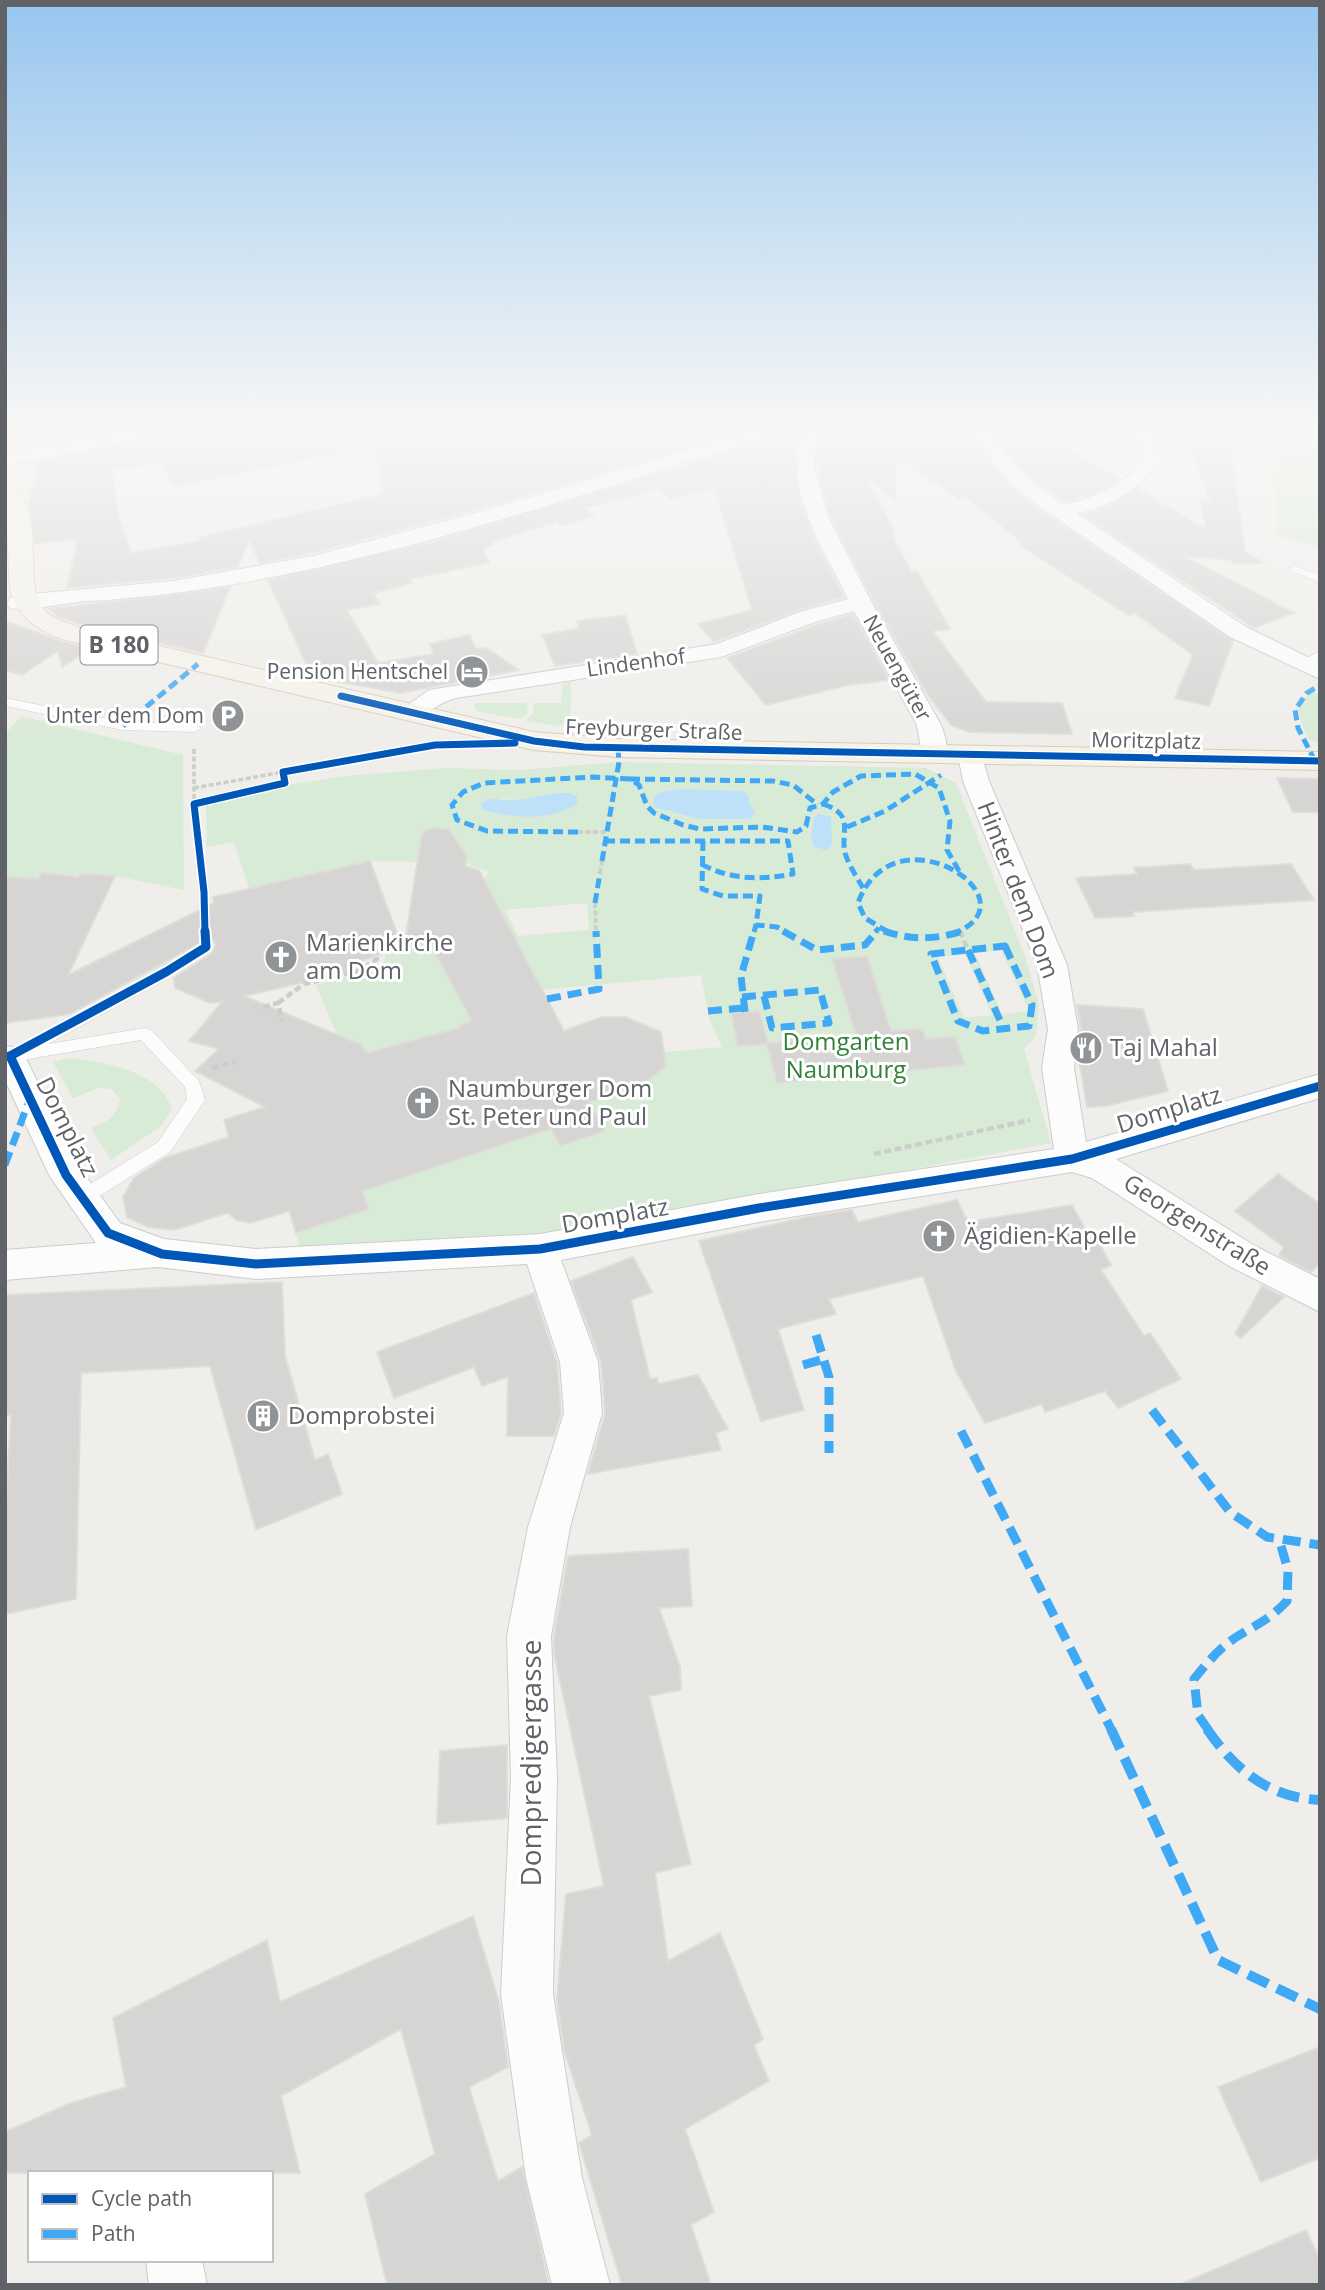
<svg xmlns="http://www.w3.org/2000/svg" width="1325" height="2290" font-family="'Open Sans',sans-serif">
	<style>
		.green { fill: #d8ebd6; fill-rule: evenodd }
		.water { fill: #bfe0f9 }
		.building { fill: #d6d5d3; stroke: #deddd9; stroke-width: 2; fill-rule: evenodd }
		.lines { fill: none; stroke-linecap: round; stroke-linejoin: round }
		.service-casing { stroke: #cbcccc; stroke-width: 1 }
		.minor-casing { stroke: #cbcccc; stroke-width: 2 }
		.primary-casing { stroke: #d7ceb8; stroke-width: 2 }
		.path-far1 { stroke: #cacfcc; stroke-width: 3.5; stroke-dasharray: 5 2.5; stroke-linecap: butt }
		.path { stroke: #cacfcc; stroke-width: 4.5; stroke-dasharray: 7 3.5; stroke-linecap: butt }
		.service { fill: #fdfcfc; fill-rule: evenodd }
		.minor { fill: #fdfcfc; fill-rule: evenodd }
		.primary { fill: #f4f2e9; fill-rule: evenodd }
		.quiet-far3 { stroke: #3fa9f5; stroke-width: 5; stroke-dasharray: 10 5; stroke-linecap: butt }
		.quiet-far2 { stroke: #3fa9f5; stroke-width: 7; stroke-dasharray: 14 7; stroke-linecap: butt }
		.quiet-far1 { stroke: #3fa9f5; stroke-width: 9; stroke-dasharray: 18 9; stroke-linecap: butt }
		.quiet { stroke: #3fa9f5; stroke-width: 10; stroke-dasharray: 22 10; stroke-linecap: butt }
		.cycleway-far1-casing { stroke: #fff; stroke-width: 10 }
		.cycleway-casing { stroke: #fff; stroke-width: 13 }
		.cycleway-far1 { stroke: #0057b8; stroke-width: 7 }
		.cycleway { stroke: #0057b8; stroke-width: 9 }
		.labels { text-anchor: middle; stroke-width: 6; stroke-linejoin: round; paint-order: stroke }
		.far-street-label { font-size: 21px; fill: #5f6368; stroke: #fff }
		.far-poi-label { font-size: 21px; fill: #5f6368; stroke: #fff; text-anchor: end }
		.shield { fill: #fff; stroke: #8f9295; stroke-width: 2 }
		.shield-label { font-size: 23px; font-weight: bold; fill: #5f6368 }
		.street-label { font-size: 24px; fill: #5f6368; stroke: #fff }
		.poi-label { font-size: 24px; fill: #5f6368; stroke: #fff; text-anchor: start }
		.park-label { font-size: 24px; fill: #348238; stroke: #fff }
		.near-street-label { font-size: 28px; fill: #5f6368; stroke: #fff }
	</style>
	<rect width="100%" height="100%" fill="#efeeea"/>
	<g class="green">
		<path d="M1258 428H1320V547L1277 536 1276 457Z"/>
		<path d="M571 677 570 722 558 726 525 721 534 713 533 703H561L563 679Z"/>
		<path d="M1314 692 1320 695V743L1308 739 1297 712 1304 698Z"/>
		<path d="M474 703H527L528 713 520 719 476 711Z"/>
		<path d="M21 716 183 755 184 890 115 876 43 874 38 879 5 877V734Z"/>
		<path d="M619 762 926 768 956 783 1025 956 1039 1005 1036 1036 1024 1049 1051 1143 536 1240 300 1248 296 1233 368 1209 362 1191 551 1129 605 1131 584 1091 636 1074 646 1081 664 1052 722 1047 710 1021 701 975 542 990 484 880 489 872 465 863 370 861 249 888 234 842 207 847 206 805 289 785 344 776 447 768 519 770ZM558 793 577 804C555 820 521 815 495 814L501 798 519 800ZM587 903 589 930 518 936 505 910ZM1001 950 1029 1011 1002 1014 975 953ZM965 954 992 1015 964 1018 938 957Z"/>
		<path d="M435 936 457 995 463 996 467 1005 463 1007 464 1009 469 1008 477 1026 459 1027 368 1059 332 1038 336 1033 316 985 371 970 384 962 386 953 390 951 389 948 403 944 405 947 420 940 425 942 424 939Z"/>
		<path d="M71 1058C106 1063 162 1071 172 1110L160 1127 111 1160 91 1128C107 1122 117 1117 120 1099L112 1089 98 1088 73 1098 53 1062Z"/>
	</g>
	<g class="water">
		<path d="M680 789 742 791 748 795 749 803 755 811 750 819H700L654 807V799L658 793Z"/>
		<path d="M558 793H569L577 797V804C553 821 508 819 482 809L481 804 489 799 519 800Z"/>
		<path d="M819 814 831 817 832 845 827 850 814 847 811 838 814 817Z"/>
	</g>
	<g class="building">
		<path d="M49 428H123L43 444Z"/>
		<path d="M179 428H749L497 504 312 553 260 563 249 539 238 567 173 578 67 588 78 539 35 543 29 504 39 462 168 436ZM373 446 384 494 198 538 201 541 131 553 118 515 112 470 160 462 173 486Z"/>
		<path d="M826 428H934L932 433 965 431 1012 489 1031 504 1233 641 1209 706 1175 698 1193 655 1135 613 1128 615 1021 546 1025 545 967 498 960 499 896 457 895 500 864 475 894 530V539L911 572 917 571 950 629 933 631 986 702 1062 703 1072 734 969 732 951 725 927 694 874 602 830 516 818 470V451Z"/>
		<path d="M1000 428H1032L1119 479 1096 492 1065 502 1030 477 990 430Z"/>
		<path d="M1185 432 1228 434 1245 552 1263 563H1233L1232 560 1183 556 1294 613 1254 628 1083 515 1115 503 1137 489 1206 529 1201 501 1211 502Z"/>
		<path d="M780 437 800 438 795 456 799 499 816 542 844 597 799 610 716 641 714 642 698 624 752 610 714 488 670 499 658 489 585 508 594 516 561 526 557 522 492 542 494 544 483 548 489 563 410 579 413 583 374 593 380 604 347 610 378 663 434 654 430 644 469 635 476 649 487 648 519 670 401 693 312 677 268 580 431 542Z"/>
		<path d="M230 587 203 653 82 625 59 617 49 609Z"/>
		<path d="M853 614 889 680 849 685 766 705 727 658 816 625Z"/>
		<path d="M625 615 637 654 555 666 542 635 580 628 577 621Z"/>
		<path d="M5 621 61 641 90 649 62 667 58 651 22 675 5 670Z"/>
		<path d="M1277 778 1320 779V812H1293Z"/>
		<path d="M431 828 449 829 467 857 465 866 479 870 564 1031 602 1017H625L661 1032 666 1066 648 1080 590 1102 605 1131 560 1146 551 1129 362 1191 369 1209 296 1233 289 1211 250 1223 237 1220 227 1213 174 1230 148 1227 127 1217 123 1197 134 1178 165 1158 229 1137 224 1120 265 1107 195 1071 219 1049 189 1041 223 1001 210 1003 175 988 174 978 212 953 216 945 212 940H205L70 1014 5 1023V877L38 879 42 873 79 877 80 874 115 876 68 975 214 903 213 897 370 861 402 947 364 960 347 972 244 996 362 1045 366 1053 459 1028 458 1026 472 1021 428 940 404 948 422 833Z"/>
		<path d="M1190 864 1194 870 1291 864 1314 900 1133 912 1134 916 1095 918 1076 878 1137 874 1134 868Z"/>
		<path d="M867 956 891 1031 922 1029 926 1039 955 1037 965 1065 777 1083 767 1044 738 1046 731 1013 759 1011 768 1043 856 1035 832 959Z"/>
		<path d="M1077 1005 1143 1009 1168 1091 1106 1106 1087 1107 1078 1054 1081 1029Z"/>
		<path d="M1278 1174 1320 1204V1263L1311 1272 1279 1255 1284 1247 1235 1211Z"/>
		<path d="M957 1200 968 1222 1072 1205 1091 1240 1099 1243 1111 1265 1101 1270 1144 1336 1150 1333 1181 1379 1118 1408 1105 1391 1045 1412 1042 1404 985 1423 956 1371 923 1276 829 1299 836 1314 778 1329 804 1410 761 1421 699 1241 812 1216 852 1210 858 1222Z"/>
		<path d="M633 1257 652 1292 631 1300 650 1379 657 1378 658 1384 698 1375 728 1429 716 1433 721 1450 588 1474 605 1414 601 1362 571 1281Z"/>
		<path d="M282 1282 285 1356 315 1460 328 1454 342 1494 256 1530 210 1366 81 1373 76 1599 5 1614V1520L11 1415 5 1416V1295Z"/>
		<path d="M1262 1286 1284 1297 1241 1338 1235 1334Z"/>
		<path d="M534 1293 557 1363 561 1413 554 1436H507L508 1377 482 1386 474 1367 394 1398 377 1352Z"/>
		<path d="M688 1549 692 1606 659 1608 680 1667 681 1690 649 1696 691 1864 655 1873 668 1961 720 1933 763 2039 754 2045 769 2081 685 2129 714 2212 691 2225 711 2285H622L579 2143 592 2135 564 2050 557 2000 566 1894 604 1886 554 1653V1636L568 1556Z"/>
		<path d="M507 1745V1818L437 1824 440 1751Z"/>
		<path d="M473 1916 499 2002 508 2067 469 2087 498 2181 522 2167 549 2285H387L365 2194 435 2154 401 2029 281 2096 300 2173H5V2132L71 2103 126 2087 113 2018 267 1940 280 2002Z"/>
		<path d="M1320 2047V2158L1261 2182 1218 2087Z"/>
		<path d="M1306 2230 1320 2260V2285H1179Z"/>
	</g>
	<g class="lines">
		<defs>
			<g id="service">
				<path d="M35 428H46L38 434 33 431Z"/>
				<path d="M1294 566 1320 575V582L1290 571 1288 569Z"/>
				<path d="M1320 651V660L1303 668 1297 664Z"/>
				<path d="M5 698 123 722 195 724 201 728 195 732 123 730 5 706Z"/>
				<path d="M206 942 211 943 214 947 211 951 172 976 48 1044 145 1028 151 1030 199 1081 205 1100 170 1152 88 1203 82 1205 76 1203 73 1198 76 1193 158 1142 187 1099 185 1087 141 1040 10 1062 5 1061V1051L15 1049Z"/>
			</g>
			<g id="minor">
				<path d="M138 428H176L167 433 5 466V454Z"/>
				<path d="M759 428H824L815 450V470L828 517 872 603 940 723C945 734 950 749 943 759L934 761 925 759C919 750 920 734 916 723L854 611 815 622 721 657 456 698C436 702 421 723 400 718L397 713 429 690 717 644 800 612 848 599C826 553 781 487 803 436L780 434 763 438C543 506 321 587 89 601 69 602 27 612 10 608L7 603 10 598 32 594 173 581 313 556 498 507Z"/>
				<path d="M966 428H985L1028 479 1064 505C1093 497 1125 487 1142 459L1134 428H1152L1160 459C1141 492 1112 504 1077 514L1246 627 1320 663V679L1230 637 1033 502 1014 487Z"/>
				<path d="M971 747 980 750 989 781 1067 965 1078 1029 1074 1068 1086 1142 1320 1074V1098L1116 1159 1255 1246 1320 1279V1312L1229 1266 1092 1178 1072 1172 759 1222 561 1260 598 1362 602 1413 570 1527 551 1636 557 1778 553 1994 582 2178 610 2285H552L526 2178 501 1994 511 1778 507 1636 528 1527 564 1413 560 1362 527 1264 256 1279 158 1267 5 1280V1250L96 1243 49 1175 5 1080V1046L21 1048 79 1167 120 1223 164 1239 256 1249 540 1234 759 1194 1054 1149 1042 1068 1048 1029 1037 965 963 781 958 755 962 750Z"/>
				<path d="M146 2260H202L207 2285H149Z"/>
			</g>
			<path id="primary" d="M5 486C49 497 23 574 40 604 48 618 67 623 81 628L534 732 618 739 1320 752V770L618 757 534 750 73 642C43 634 19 621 10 590Z"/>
		</defs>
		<use href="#service" class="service-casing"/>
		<use href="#minor" class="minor-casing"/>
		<use href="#primary" class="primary-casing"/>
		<g class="path-far1">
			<path d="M194 749V804L205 925"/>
			<path d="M194 788 283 772"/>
			<path d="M578 832H607"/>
			<path d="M600 873 602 861"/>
			<path d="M595 903 596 930"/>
		</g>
		<g class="path">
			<path d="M960 931 968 950"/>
			<path d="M278 1003 304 984 358 971 377 959V951"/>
			<path d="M263 1007 278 1003 282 1021"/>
			<path d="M212 1068 236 1061"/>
			<path d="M874 1154 1030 1120"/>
		</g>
		<use href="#service" class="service"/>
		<use href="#minor" class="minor"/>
		<use href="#primary" class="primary"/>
		<g class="quiet-far3">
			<path d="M123 726 198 664"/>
			<path d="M1315 761 1298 728 1295 710 1307 693 1320 685"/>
			<path d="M630 779 773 781 793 785 818 805"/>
			<path d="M823 804C856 815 840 831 845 853 849 866 857 877 863 888"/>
			<path d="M847 827 885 811 941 775"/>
			<path d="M578 832 487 831 457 820 452 805 463 792 484 783 593 777 630 779 639 785 647 806 654 813 683 825 700 829 762 827 797 832 806 826 810 808 823 804 833 792 861 776 915 774 939 788 950 821 947 850 959 871"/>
			<path d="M605 841H788L793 874C760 880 731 880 701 864"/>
			<path d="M703 841 702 889 723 896H760L756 925 777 927 786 932"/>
			<path d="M602 861 619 762 618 748"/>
			<path d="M595 903 600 873"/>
			<path d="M754 932 756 925"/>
			<path d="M875 932 879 928"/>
			<path d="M888 932 865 918 858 903C893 806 1036 898 957 932"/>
		</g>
		<g class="quiet-far2">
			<path d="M783 931 817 950 865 945 877 931"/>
			<path d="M884 931C909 940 937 940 962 931"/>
			<path d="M1005 946 1032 1005 1029 1026 983 1031 958 1021 931 954Z"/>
			<path d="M968 950 1004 1029"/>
			<path d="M742 997 820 990 829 1023 772 1028 764 996"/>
			<path d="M547 999 599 989 596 931"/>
			<path d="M708 1011 744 1008"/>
			<path d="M745 1012 741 976 754 931"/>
			<path d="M5 1165 29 1101"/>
		</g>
		<g class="quiet-far1">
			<path d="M816 1335 829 1377V1453"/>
			<path d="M803 1365 824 1359"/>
			<path d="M1152 1410 1230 1512 1267 1537 1320 1545"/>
			<path d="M961 1431 1112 1731"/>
			<path d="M1209 1731 1198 1715 1194 1679C1207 1663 1220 1647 1238 1636 1259 1623 1269 1620 1287 1601L1288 1570 1279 1539"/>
		</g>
		<g class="quiet">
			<path d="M1111 1729 1218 1960 1320 2009"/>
			<path d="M1207 1729C1235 1770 1269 1798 1320 1800"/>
		</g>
		<defs>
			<g id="cycleway-far1">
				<path d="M341 696 534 741 584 747 1320 761"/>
				<path d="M205 932 204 892 194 804 285 783 283 772 435 745 515 743"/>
			</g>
			<g id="cycleway">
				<path d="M10 1056 66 1175 108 1233 162 1254 256 1264 540 1249 759 1208 1072 1159 1320 1086"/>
				<path d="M10 1056 166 972 206 947 205 931"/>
			</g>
		</defs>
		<use href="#cycleway-far1" class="cycleway-far1-casing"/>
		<use href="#cycleway" class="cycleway-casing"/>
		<use href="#cycleway-far1" class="cycleway-far1"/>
		<use href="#cycleway" class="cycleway"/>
	</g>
	<linearGradient id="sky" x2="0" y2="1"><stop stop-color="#97c6ef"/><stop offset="0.57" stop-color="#f8f7f6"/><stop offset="1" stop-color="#f8f7f6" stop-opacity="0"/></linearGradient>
	<rect width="1325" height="749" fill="url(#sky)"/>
	<defs>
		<symbol id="hotel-disc" viewBox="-11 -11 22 22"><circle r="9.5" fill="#919496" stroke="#fff"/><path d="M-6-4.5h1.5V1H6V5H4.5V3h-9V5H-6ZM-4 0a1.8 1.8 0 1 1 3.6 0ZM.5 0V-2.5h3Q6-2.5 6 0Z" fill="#fff"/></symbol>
		<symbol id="parking-disc" viewBox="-11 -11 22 22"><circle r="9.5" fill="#919496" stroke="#fff"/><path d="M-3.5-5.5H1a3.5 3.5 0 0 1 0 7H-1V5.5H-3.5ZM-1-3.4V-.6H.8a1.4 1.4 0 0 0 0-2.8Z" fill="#fff"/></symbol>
		<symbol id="church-disc" viewBox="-11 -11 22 22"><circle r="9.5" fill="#919496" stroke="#fff"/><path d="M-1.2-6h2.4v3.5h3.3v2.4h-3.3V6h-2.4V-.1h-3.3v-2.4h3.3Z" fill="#fff"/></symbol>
		<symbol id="restaurant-disc" viewBox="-11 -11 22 22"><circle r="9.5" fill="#919496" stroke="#fff"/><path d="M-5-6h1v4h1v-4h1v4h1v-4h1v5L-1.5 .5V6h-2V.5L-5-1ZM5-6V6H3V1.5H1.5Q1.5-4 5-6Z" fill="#fff"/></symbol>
		<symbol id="building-disc" viewBox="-11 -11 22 22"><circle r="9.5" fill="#919496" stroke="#fff"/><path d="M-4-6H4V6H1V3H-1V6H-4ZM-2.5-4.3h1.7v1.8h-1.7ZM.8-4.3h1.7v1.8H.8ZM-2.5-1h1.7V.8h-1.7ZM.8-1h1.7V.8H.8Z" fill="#fff"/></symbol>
	</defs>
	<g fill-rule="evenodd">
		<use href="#hotel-disc" x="453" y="653" width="38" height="38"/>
		<use href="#parking-disc" x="209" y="697" width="38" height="38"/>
		<use href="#church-disc" x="262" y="938" width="38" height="38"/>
		<use href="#restaurant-disc" x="1067" y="1029" width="38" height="38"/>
		<use href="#church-disc" x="404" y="1084" width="38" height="38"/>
		<use href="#church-disc" x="920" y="1217" width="38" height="38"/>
		<use href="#building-disc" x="244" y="1397" width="38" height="38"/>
	</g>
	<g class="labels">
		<g class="far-street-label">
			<text transform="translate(636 663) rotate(-8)" y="7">Lindenhof</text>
			<text transform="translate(897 668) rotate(61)" y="7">Neuengüter</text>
			<text transform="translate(654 730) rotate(2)" y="7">Freyburger Straße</text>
			<text transform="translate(1146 741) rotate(1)" y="7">Moritzplatz</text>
		</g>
		<g class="far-poi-label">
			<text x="448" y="679">Pension Hentschel</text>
			<text x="204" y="723">Unter dem Dom</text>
		</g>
		<rect class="shield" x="80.5" y="625.5" width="77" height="39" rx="5"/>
		<g class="shield-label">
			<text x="119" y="653">B 180</text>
		</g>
		<g class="street-label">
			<text transform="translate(1018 890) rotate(69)" y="8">Hinter dem Dom</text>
			<text transform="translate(1169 1110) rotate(-17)" y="8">Domplatz</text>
			<text transform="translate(67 1127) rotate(63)" y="8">Domplatz</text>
			<text transform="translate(615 1216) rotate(-10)" y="8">Domplatz</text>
			<text transform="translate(1197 1225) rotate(32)" y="8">Georgenstraße</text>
		</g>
		<g class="poi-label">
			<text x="306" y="951">Marienkirche<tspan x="306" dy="28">am Dom</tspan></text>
			<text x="1110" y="1056">Taj Mahal</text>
			<text x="448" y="1097">Naumburger Dom<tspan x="448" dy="28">St. Peter und Paul</tspan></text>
			<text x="964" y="1244">Ägidien-Kapelle</text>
			<text x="288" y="1424">Domprobstei</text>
		</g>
		<g class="park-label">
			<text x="846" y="1050">Domgarten<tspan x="846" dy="28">Naumburg</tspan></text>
		</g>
		<g class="near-street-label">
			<text transform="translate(531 1763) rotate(-90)" y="10">Dompredigergasse</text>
		</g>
	</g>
	<rect width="1325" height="2290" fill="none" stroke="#5f6368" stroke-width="14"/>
	<rect x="28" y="2171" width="245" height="91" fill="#ffffff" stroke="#bfc1c3" stroke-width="2"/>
	<rect x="42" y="2194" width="35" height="10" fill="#0057b8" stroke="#bfc1c3" stroke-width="2"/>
	<text x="91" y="2206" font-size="21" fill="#5f6368">Cycle path</text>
	<rect x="42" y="2229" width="35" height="10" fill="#3fa9f5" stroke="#bfc1c3" stroke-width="2"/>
	<text x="91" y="2241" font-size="21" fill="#5f6368">Path</text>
</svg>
